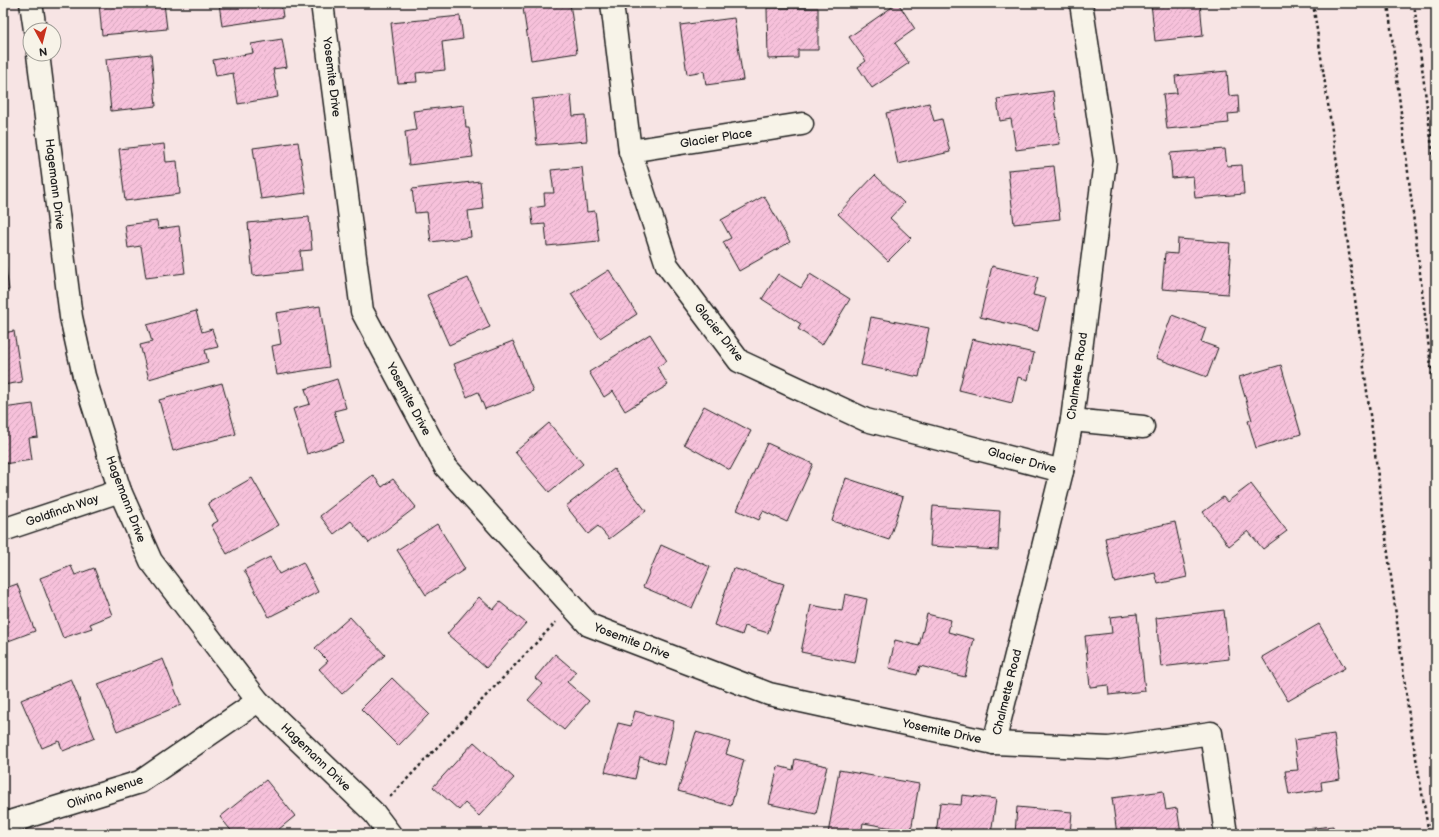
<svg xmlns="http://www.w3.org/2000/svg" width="1439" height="837" font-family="'Balsamiq Sans',sans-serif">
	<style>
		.building { fill: url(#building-hatch); stroke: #1c1c1c }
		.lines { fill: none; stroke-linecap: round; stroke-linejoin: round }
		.minor-casing { stroke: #1c1c1c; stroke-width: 25 }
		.tertiary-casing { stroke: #1c1c1c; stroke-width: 25 }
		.path { stroke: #1c1c1c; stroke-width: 2.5; stroke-dasharray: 3 3; stroke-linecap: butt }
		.minor { stroke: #f7f3e8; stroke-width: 22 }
		.tertiary { stroke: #f7f3e8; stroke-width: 22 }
		.labels { text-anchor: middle; stroke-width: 3; stroke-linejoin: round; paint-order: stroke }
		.street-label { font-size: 12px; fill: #1c1c1c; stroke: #f7f3e8 }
	</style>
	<defs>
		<pattern id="building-hatch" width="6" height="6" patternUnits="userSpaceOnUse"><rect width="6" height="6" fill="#f7c1db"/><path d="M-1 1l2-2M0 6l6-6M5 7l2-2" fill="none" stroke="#d3a5bb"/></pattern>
	</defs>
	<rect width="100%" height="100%" fill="#f7e4e4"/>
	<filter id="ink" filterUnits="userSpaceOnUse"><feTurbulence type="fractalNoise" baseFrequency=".025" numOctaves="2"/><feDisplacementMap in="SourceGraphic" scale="8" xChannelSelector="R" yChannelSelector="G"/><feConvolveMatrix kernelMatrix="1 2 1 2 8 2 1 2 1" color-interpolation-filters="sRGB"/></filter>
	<g filter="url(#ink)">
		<g class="building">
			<path d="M99 3H164L167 29 102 35Z"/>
			<path d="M219 3H281L283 17 222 26Z"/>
			<path d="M562 3H570L577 53 531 60 523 8Z"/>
			<path d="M898 3 915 29 895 43 909 63 872 88 858 67 866 61 849 37Z"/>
			<path d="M1151 3H1200L1203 36 1155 41Z"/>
			<path d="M767 8H818V50H798V58L768 59Z"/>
			<path d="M460 16 463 39 442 42 445 70 416 73 417 82 398 83 391 23Z"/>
			<path d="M734 18 743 80 706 85 704 71 687 74 680 25Z"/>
			<path d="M282 39 287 67 273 69 278 97 238 104 233 73 216 76 213 60 253 53 251 44Z"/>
			<path d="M151 54 156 106 111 111 106 59Z"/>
			<path d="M1227 71 1229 96 1238 95 1239 113 1228 114 1229 123 1167 129 1163 94 1177 93 1175 76Z"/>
			<path d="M1053 91 1060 144 1016 150 1011 119 1000 121 997 99Z"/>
			<path d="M571 95 573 116 585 115 587 141 537 145 532 99Z"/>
			<path d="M929 103 934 121 942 119 950 152 898 164 886 113Z"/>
			<path d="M464 105 466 128H469L473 157 409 165 405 132 416 130 413 111Z"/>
			<path d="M298 142 306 193 261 199 253 148Z"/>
			<path d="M164 144 166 162 177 161 180 194 125 201 119 149Z"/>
			<path d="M1225 149 1227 166 1242 165 1244 194 1195 198 1193 176 1172 178 1170 153Z"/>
			<path d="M1054 166 1060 219 1014 224 1008 170Z"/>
			<path d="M582 167 587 212 595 211 599 241 547 246 545 224 533 225 531 208 545 206 544 193H554L551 170Z"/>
			<path d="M875 175 904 203 890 218 911 238 888 261 838 214Z"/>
			<path d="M480 181 483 209 468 211 471 237 431 242 427 212 415 213 412 189Z"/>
			<path d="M764 196 790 242 739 271 723 242 731 238 721 220Z"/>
			<path d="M309 217 312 250 300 251 302 271 253 276 248 223Z"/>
			<path d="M157 221 158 229 179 226 185 273 146 278 141 246 128 248 125 225Z"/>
			<path d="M1178 239 1230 243 1229 257H1231L1228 294 1162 289 1165 253 1177 254Z"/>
			<path d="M3 249 9 290 3 291Z"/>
			<path d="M992 266 1038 277 1033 295 1046 298 1038 331 980 317Z"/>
			<path d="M609 270 637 314 600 338 571 294Z"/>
			<path d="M778 274 801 288 810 274 850 299 822 345 798 329 801 324 762 299Z"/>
			<path d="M468 278 490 327 449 345 427 295Z"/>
			<path d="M320 306 329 367 277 375 272 346 281 344 276 313Z"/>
			<path d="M196 311 202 332 212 329 218 347 205 350 208 362 149 379 140 345 152 342 147 325Z"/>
			<path d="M1172 315 1206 328 1201 342 1218 348 1207 377 1156 358Z"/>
			<path d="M871 317 929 328 919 377 861 365Z"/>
			<path d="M14 331 22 382 3 385V333Z"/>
			<path d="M650 334 667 361 657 367 668 385 625 411 613 391 604 397 589 372Z"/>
			<path d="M972 339 1034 353 1028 380 1018 377 1012 403 959 390Z"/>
			<path d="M513 341 533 391 485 409 478 392 467 397 454 364Z"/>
			<path d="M1281 365 1301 434 1256 448 1248 421 1252 420 1239 377Z"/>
			<path d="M337 379 346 408 334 411 344 442 307 454 293 409 310 404 305 389Z"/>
			<path d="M222 383 236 434 173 451 159 400Z"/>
			<path d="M33 404 38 437 29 438 32 460 3 464V408Z"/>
			<path d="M704 406 751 431 730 470 684 444Z"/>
			<path d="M549 423 583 464 549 492 515 452Z"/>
			<path d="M767 443 813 464 787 522 763 511 759 520 737 510Z"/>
			<path d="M614 469 646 511 609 539 598 526 588 534 566 506Z"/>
			<path d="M373 475 382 487 393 479 416 507 369 543 351 521 334 534 320 516Z"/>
			<path d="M252 478 279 525 227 554 211 525 218 521 208 503Z"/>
			<path d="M846 478 903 497 889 540 832 521Z"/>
			<path d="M1251 484 1287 531 1263 549 1248 531 1229 546 1203 512 1223 497 1227 502Z"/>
			<path d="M933 506 1000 511 998 550 930 546Z"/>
			<path d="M1175 522 1187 577 1158 584 1155 573 1114 582 1105 538Z"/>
			<path d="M437 524 465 569 426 595 397 550Z"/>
			<path d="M661 545 710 567 692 608 643 587Z"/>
			<path d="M270 557 279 574 303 562 318 592 269 617 244 570Z"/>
			<path d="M71 566 75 575 94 568 112 615 90 624 92 628 63 638 40 578Z"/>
			<path d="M733 568 784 584 768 633 745 626 742 635 714 625Z"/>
			<path d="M17 584 35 631 3 643V589Z"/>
			<path d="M845 594 867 599 855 663 801 652 811 605 842 611Z"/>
			<path d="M479 597 493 610 500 602 526 623 486 668 447 634Z"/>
			<path d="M1224 610 1229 659 1161 667 1156 618Z"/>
			<path d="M927 614 951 620 948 632 974 639 965 677 920 666 917 675 889 668 895 640 919 646Z"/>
			<path d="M1137 614 1145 691 1109 695 1108 685 1090 687 1085 636 1112 633 1110 617Z"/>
			<path d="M350 617 385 655 342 694 319 669 328 661 315 648Z"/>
			<path d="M1319 624 1345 668 1288 701 1262 657Z"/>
			<path d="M555 654 576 672 567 682 589 701 564 730 528 700 542 684 535 678Z"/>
			<path d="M163 659 181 705 117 731 98 684Z"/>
			<path d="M392 678 429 714 398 746 361 709Z"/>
			<path d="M71 679 95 738 63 751 59 741 42 748 21 700Z"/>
			<path d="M635 711 674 721 664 764 640 757 635 779 605 772 618 723 631 726Z"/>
			<path d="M696 732 730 742 726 754 744 760 731 806 678 791Z"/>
			<path d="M1334 734 1340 779 1321 782 1322 790 1289 795 1285 771 1298 770 1294 740Z"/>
			<path d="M474 742 514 778 479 816 465 803 459 810 433 787Z"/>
			<path d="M795 759 827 766 816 814 769 804 778 766 793 770Z"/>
			<path d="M839 770 919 784 911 831 863 823 861 834H828Z"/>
			<path d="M266 780 295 816 273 834H234L220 817Z"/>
			<path d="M1163 791 1166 810 1177 808 1181 834H1117L1112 798Z"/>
			<path d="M962 795 996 799 991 834H936L940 803 961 805Z"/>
			<path d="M1017 807 1072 812 1070 834H1015Z"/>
			<path d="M1333 826 1334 834H1288L1287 831Z"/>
		</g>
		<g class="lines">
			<defs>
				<g id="minor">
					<path d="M322 3 362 311 445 466 589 625 769 694 994 743 1109 748 1211 733 1226 834"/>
					<path d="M612 3 630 151 667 265 739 361 866 420 1062 471"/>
					<path d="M630 151 802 124"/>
					<path d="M1072 420 1143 427"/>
					<path d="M3 530 120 491"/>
					<path d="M994 743 1062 471 1072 420 1105 161 1081 3"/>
				</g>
				<g id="tertiary">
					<path d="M31 3 35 30"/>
					<path d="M38 54 71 317 84 376 120 491 151 561 258 701 374 813 390 834"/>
					<path d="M3 824 140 782 258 701"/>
				</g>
			</defs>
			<use href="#minor" class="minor-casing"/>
			<use href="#tertiary" class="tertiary-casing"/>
			<g class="path">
				<path d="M1313 3 1341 191 1410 723 1429 834"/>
				<path d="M1388 3 1436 408"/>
				<path d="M1414 3 1436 179"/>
				<path d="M390 797 556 622"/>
			</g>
			<use href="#minor" class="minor"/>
			<use href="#tertiary" class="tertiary"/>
		</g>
	</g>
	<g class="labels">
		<g class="street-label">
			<text transform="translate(332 77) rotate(83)" y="4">Yosemite Drive</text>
			<text transform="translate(716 138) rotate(-9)" y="4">Glacier Place</text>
			<text transform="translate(55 184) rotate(83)" y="4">Hagemann Drive</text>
			<text transform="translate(719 332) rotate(51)" y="4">Glacier Drive</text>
			<text transform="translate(1077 376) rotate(-82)" y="4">Chalmette Road</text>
			<text transform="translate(409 399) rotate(62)" y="4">Yosemite Drive</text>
			<text transform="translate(1022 460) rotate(15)" y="4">Glacier Drive</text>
			<text transform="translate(126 499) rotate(69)" y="4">Hagemann Drive</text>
			<text transform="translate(62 510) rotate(-19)" y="4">Goldfinch Way</text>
			<text transform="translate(632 641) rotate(21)" y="4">Yosemite Drive</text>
			<text transform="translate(1007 692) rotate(-76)" y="4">Chalmette Road</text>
			<text transform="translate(942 731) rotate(12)" y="4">Yosemite Drive</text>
			<text transform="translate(316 757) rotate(44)" y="4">Hagemann Drive</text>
			<text transform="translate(105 792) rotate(-19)" y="4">Olivina Avenue</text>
		</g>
	</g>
	<rect width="1439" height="837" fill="none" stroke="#f7f3e8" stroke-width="16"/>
	<rect x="8" y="8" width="1423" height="821" fill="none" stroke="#1c1c1c" stroke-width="1.5" filter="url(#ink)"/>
	<g transform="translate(42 42) rotate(173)"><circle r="19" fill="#f7f3e8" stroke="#9f9d96"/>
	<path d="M0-3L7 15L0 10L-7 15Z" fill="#c8321e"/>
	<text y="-6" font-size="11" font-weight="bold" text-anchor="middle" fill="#1c1c1c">N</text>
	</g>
</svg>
